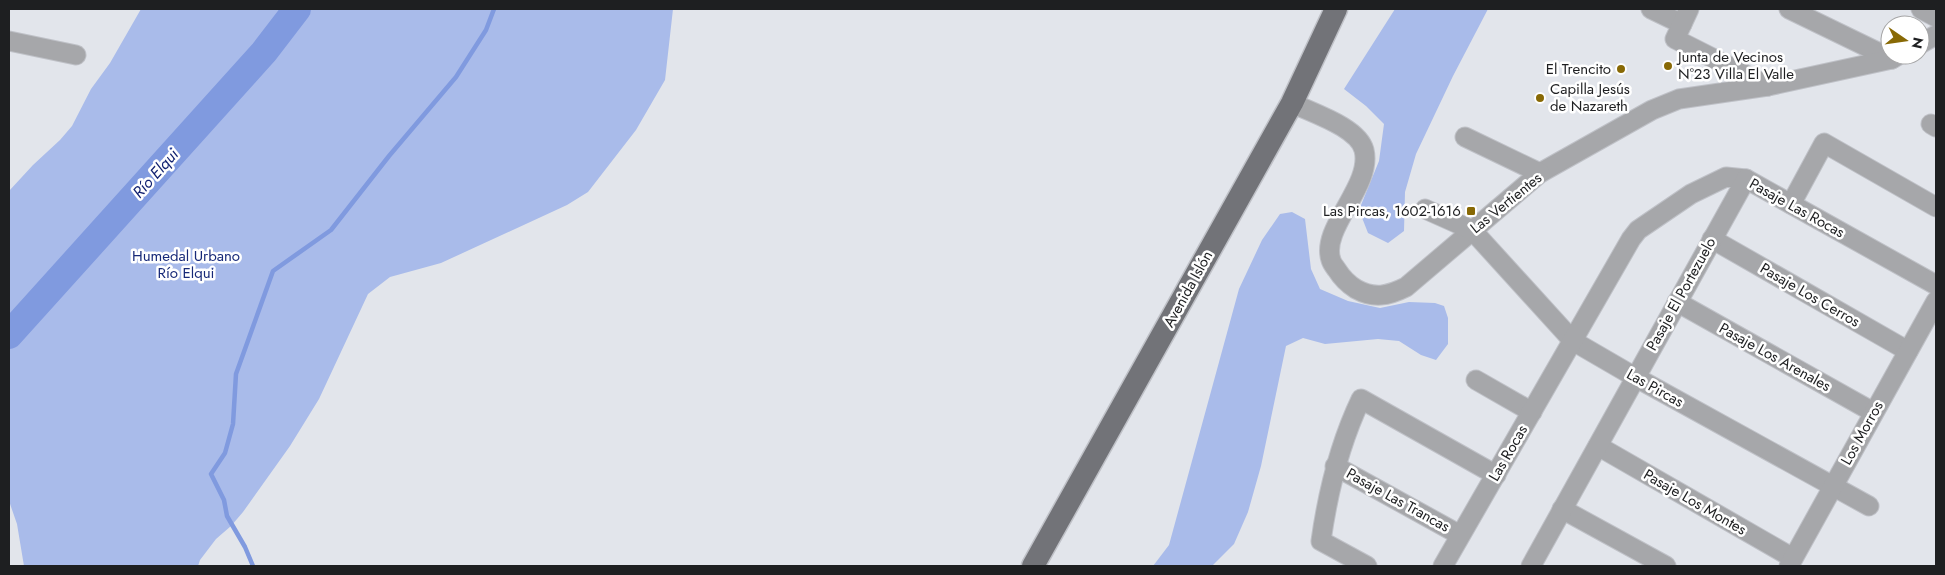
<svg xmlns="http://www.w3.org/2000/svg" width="1945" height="575" font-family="Jost,sans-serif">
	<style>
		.green { fill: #a9bbea }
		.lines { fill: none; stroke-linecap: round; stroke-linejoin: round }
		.stream { stroke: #809adf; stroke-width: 4.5 }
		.river { stroke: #809adf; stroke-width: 28 }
		.minor-casing { stroke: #bfc1c7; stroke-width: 21 }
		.major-casing { stroke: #bfc1c7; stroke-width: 25 }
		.minor { stroke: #a6a7aa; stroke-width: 19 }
		.major { stroke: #727378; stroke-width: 22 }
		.poi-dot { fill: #886905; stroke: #fff; stroke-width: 2 }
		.labels { text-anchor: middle; stroke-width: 5; stroke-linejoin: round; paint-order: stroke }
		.poi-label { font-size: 15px; fill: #1e1f21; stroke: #fff; text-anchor: start }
		.street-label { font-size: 15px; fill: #1e1f21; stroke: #fff }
		.park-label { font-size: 15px; fill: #172978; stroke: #fff }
		.water-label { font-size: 16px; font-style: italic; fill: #122271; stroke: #fff }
	</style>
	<rect width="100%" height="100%" fill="#e2e5eb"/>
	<g class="green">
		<path d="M141 9H673L665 80 636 130 588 192 567 205 441 263 390 277 368 294 319 399 290 446 243 512 231 526 216 539 200 560 198 566H24L17 524 9 501V191L33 165 60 140 72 126 91 89 110 63Z"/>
		<path d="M1395 9H1488L1453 76 1416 154 1405 192 1404 231 1388 243 1368 233 1359 210 1379 161 1384 124 1366 106 1344 89Z"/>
		<path d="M1292 212 1305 219 1311 269 1320 289 1348 301 1380 308 1409 302 1435 303 1444 306 1448 318V344L1436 360 1421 355 1399 341 1378 339 1325 344 1303 338 1286 346 1261 466 1248 512 1234 544 1212 566H1153L1169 545 1239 289 1262 240 1280 214Z"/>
	</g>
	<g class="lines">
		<path class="stream" d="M253 566 245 547 227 516 224 500 211 474 225 453 233 424 236 374 273 271 331 230 389 156 456 77 486 30 494 9"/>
		<path class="river" d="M9 335 264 52 297 9"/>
		<defs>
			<g id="minor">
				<path d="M1651 9 1682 24"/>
				<path d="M1689 9 1675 39 1768 86"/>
				<path d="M1789 9 1892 59"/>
				<path d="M1921 9 1936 17"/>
				<path d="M9 41 76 55"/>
				<path d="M1920 44 1936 35"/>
				<path d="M1292 103C1312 113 1358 127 1364 150 1373 186 1320 228 1331 260 1332 264 1335 267 1337 270 1342 278 1348 284 1356 289 1374 299 1388 296 1406 287L1540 173 1652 110 1679 99 1768 86 1892 59 1899 55"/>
				<path d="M1931 124 1936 127"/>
				<path d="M1465 137 1540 173"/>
				<path d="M1791 204 1824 143 1936 207"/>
				<path d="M1425 209 1472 230 1573 341 1635 377 1869 506"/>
				<path d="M1712 239 1908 351"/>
				<path d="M1677 302 1873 412"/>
				<path d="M1476 380 1532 412"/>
				<path d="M1598 446 1793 558"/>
				<path d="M1335 466 1460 535"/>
				<path d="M1562 509 1666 566"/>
				<path d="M1367 566 1321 541C1328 491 1339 445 1361 399L1496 475"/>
				<path d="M1443 566 1631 239 1638 230 1691 194 1726 177 1746 179 1936 285"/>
				<path d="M1531 566 1746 179"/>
				<path d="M1789 566 1936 301"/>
			</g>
			<path id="major" d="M1033 566 1292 103 1336 9"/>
		</defs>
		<use href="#minor" class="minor-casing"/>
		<use href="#major" class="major-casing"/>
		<use href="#minor" class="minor"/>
		<use href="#major" class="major"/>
	</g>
	<g class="poi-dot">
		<circle cx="1668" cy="66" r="5"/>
		<circle cx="1621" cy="69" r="5"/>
		<circle cx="1540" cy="98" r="5"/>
		<rect x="1466" y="206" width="10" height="10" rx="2.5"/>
	</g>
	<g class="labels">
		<g class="poi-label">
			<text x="1678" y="62">Junta de Vecinos<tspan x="1678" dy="17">N°23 Villa El Valle</tspan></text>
			<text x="1611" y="74" text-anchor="end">El Trencito</text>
			<text x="1550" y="94">Capilla Jesús<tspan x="1550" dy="17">de Nazareth</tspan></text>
			<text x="1461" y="216" text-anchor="end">Las Pircas, 1602-1616</text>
		</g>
		<g class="street-label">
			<text transform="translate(1506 203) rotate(-39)" y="5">Las Vertientes</text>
			<text transform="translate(1797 208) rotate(29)" y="5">Pasaje Las Rocas</text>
			<text transform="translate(1188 289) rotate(-61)" y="5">Avenida Islón</text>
			<text transform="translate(1681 294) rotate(-61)" y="5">Pasaje El Portezuelo</text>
			<text transform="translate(1810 295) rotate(30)" y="5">Pasaje Los Cerros</text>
			<text transform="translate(1775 357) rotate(29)" y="5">Pasaje Los Arenales</text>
			<text transform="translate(1655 388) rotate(29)" y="5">Las Pircas</text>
			<text transform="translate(1862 433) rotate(-61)" y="5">Los Morros</text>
			<text transform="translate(1508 453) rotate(-60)" y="5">Las Rocas</text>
			<text transform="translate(1398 500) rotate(29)" y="5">Pasaje Las Trancas</text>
			<text transform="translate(1695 502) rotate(30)" y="5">Pasaje Los Montes</text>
		</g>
		<g class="park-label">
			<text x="186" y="261">Humedal Urbano<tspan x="186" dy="17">Río Elqui</tspan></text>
		</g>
		<g class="water-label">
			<text transform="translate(155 173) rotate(-48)" y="6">Río Elqui</text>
		</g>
	</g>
	<rect width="1945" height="575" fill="none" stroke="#1e1f21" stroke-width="20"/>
	<g transform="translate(1905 40) rotate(103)"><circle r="24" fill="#ffffff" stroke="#a5a5a6"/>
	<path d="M0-4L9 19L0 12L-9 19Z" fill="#886905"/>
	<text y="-8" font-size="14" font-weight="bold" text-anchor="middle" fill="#1e1f21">N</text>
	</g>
</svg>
